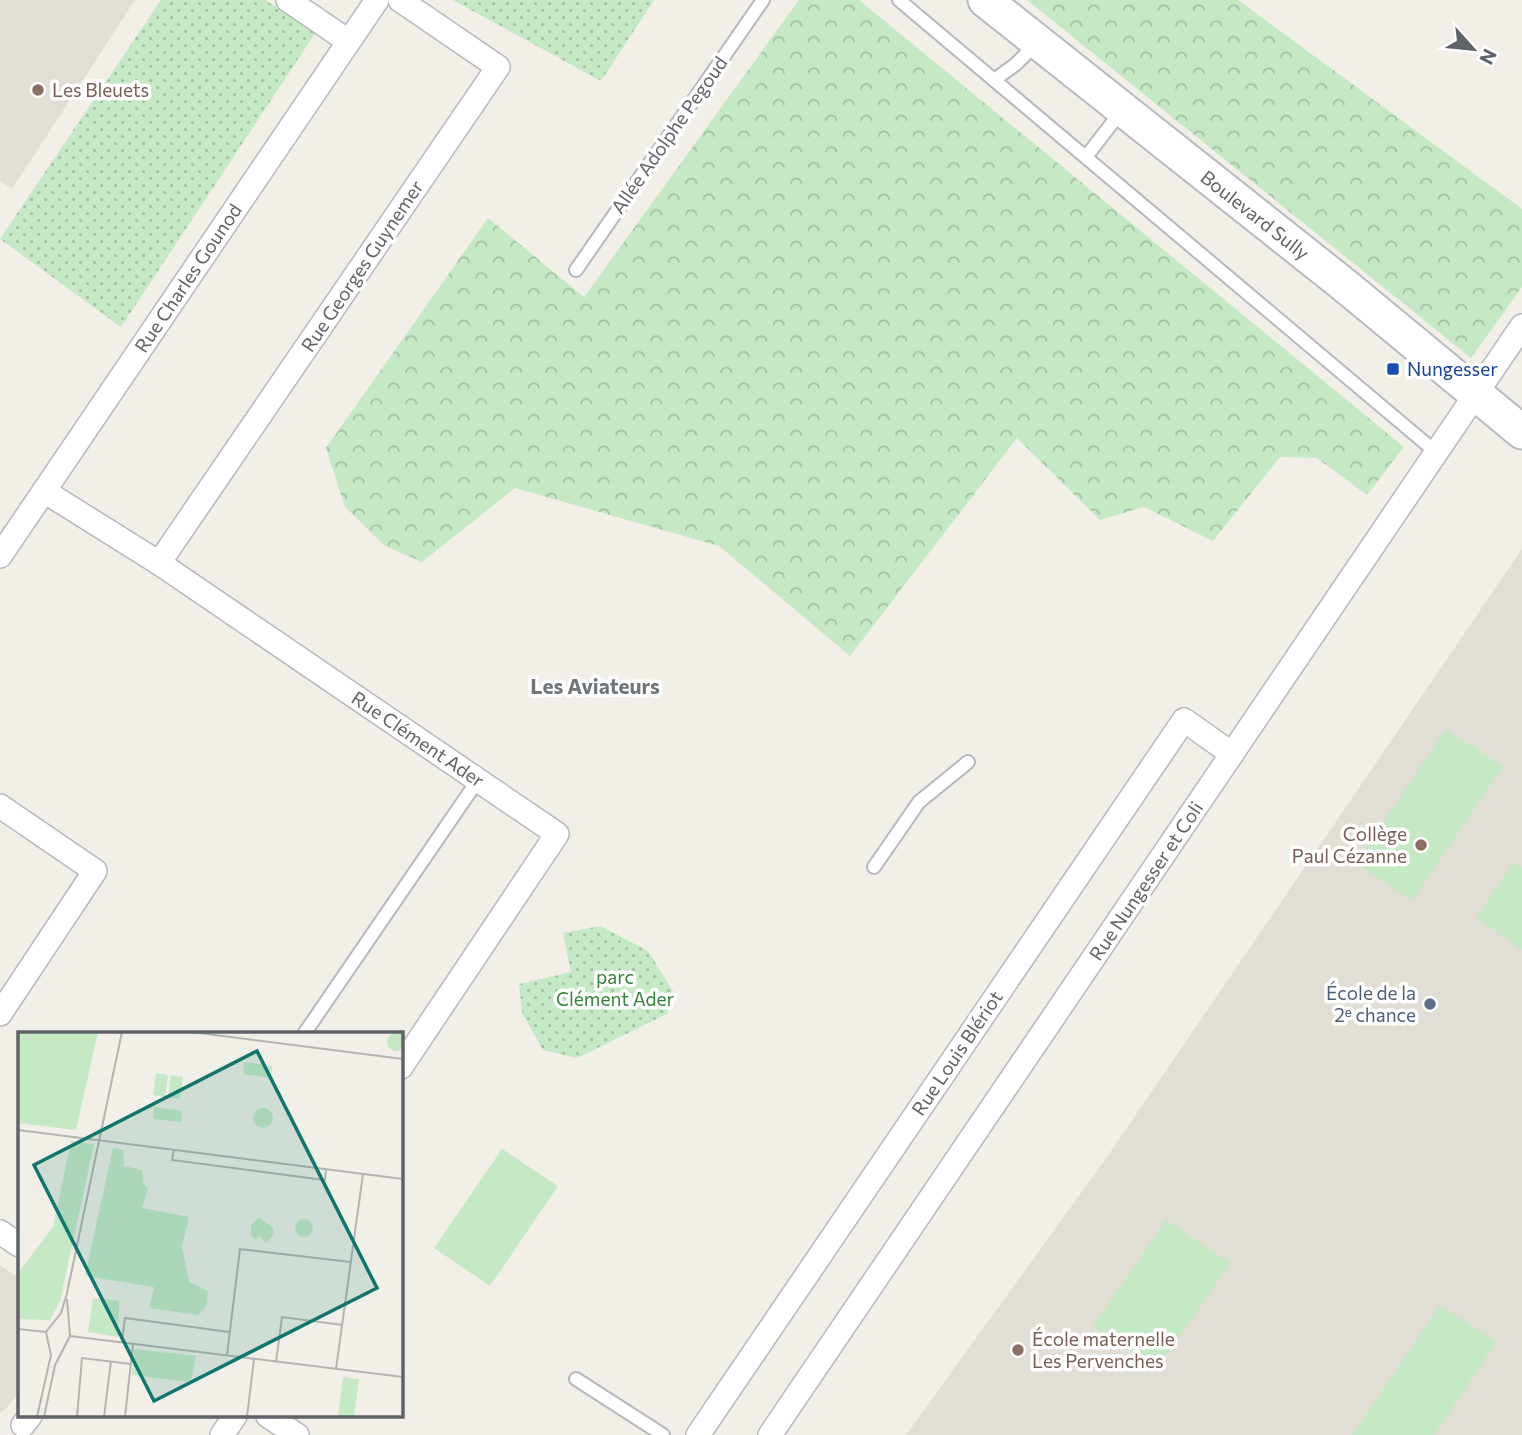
<svg xmlns="http://www.w3.org/2000/svg" width="1522" height="1435" font-family="Commissioner,sans-serif">
	<style>
		.education { fill: #e1ded6 }
		.forest { fill: url(#forest-crowns) }
		.park { fill: url(#park-dots) }
		.pitch { fill: #c5e8c5 }
		.lines { fill: none; stroke-linecap: round; stroke-linejoin: round }
		.lane-casing { stroke: #b5b8bc; stroke-width: 16 }
		.street-casing { stroke: #b5b8bc; stroke-width: 26 }
		.secondary-casing { stroke: #b6babf; stroke-width: 37 }
		.lane { stroke: #fff; stroke-width: 12 }
		.street { stroke: #fff; stroke-width: 23 }
		.secondary { stroke: #fff; stroke-width: 33 }
		.education-dot { fill: #8d6e63; stroke: #fff; stroke-width: 2.5 }
		.transit-dot { fill: #1a4fb4; stroke: #fff; stroke-width: 2.5 }
		.service-dot { fill: #5c6f8a; stroke: #fff; stroke-width: 2.5 }
		.labels { text-anchor: middle; stroke-width: 7; stroke-linejoin: round; paint-order: stroke }
		.education-label { font-size: 19px; fill: #785e54; stroke: #fff; text-anchor: start }
		.street-label { font-size: 19px; fill: #5f6368; stroke: #fff }
		.transit-label { font-size: 19px; fill: #164399; stroke: #fff; text-anchor: start }
		.park-label { font-size: 19px; fill: #348238; stroke: #fff }
		.service-label { font-size: 19px; fill: #4e5e75; stroke: #fff; text-anchor: end }
		.neighbourhood-label { font-size: 21px; font-weight: bold; fill: #70757a; stroke: #fff }
		.inset-road { fill: none; stroke: #b3b3b1; stroke-width: 2 }
		.view { fill: #0f766e; fill-opacity: 0.15; stroke: #0f766e; stroke-width: 3.5 }
		.inset-edge { fill: none; stroke: #5f6368; stroke-width: 3.5 }
	</style>
	<defs>
		<pattern id="forest-crowns" width="20" height="18" patternUnits="userSpaceOnUse" patternTransform="scale(1.75)"><rect width="20" height="18" fill="#c5e8c5"/><path d="M2 6a3 3 0 1 1 6 0M12 15a3 3 0 1 1 6 0" fill="none" stroke="#a3c0a4"/></pattern>
		<pattern id="park-dots" width="8" height="8" patternUnits="userSpaceOnUse" patternTransform="scale(1.75)"><rect width="8" height="8" fill="#c5e8c5"/><path d="M2 2h.1M6 6h.1" fill="none" stroke="#a3c0a4" stroke-width="1.8" stroke-linecap="round"/></pattern>
	</defs>
	<rect width="100%" height="100%" fill="#f1efe8"/>
	<g class="education">
		<path d="M0 0H135L12 189 0 181Z"/>
		<path d="M1522 549V1435H906L1107 1157Z"/>
		<path d="M0 1265 19 1278V1392L5 1410 0 1412Z"/>
	</g>
	<g class="forest">
		<path d="M799 0H859L1404 447 1367 495 1317 458 1280 457 1213 541 1144 507 1100 520 1017 438 850 656 719 546 515 488 422 562 385 546 345 507 326 448 488 218 584 297Z"/>
		<path d="M1027 0H1238L1522 209V287L1471 358Z"/>
	</g>
	<g class="park">
		<path d="M161 0H265L316 32 121 327 0 239Z"/>
		<path d="M453 0H654L601 81Z"/>
		<path d="M600 926 648 951 674 993 667 1014 577 1058 543 1050 522 1013 519 984 571 972 563 933Z"/>
	</g>
	<g class="pitch">
		<path d="M1446 729 1503 767 1412 900 1356 863Z"/>
		<path d="M1514 862 1522 867V950L1476 918Z"/>
		<path d="M502 1149 558 1186 490 1286 434 1248Z"/>
		<path d="M1166 1220 1230 1263 1157 1369 1093 1326Z"/>
		<path d="M1440 1305 1496 1342 1434 1435H1352Z"/>
	</g>
	<g class="lines">
		<defs>
			<g id="lane">
				<path d="M899 0 1437 453"/>
				<path d="M994 80 1016 64 1036 44"/>
				<path d="M1086 157 1122 110"/>
				<path d="M576 270 763 0"/>
				<path d="M874 867 919 802 968 762"/>
				<path d="M304 1034 478 780"/>
				<path d="M576 1379 663 1435"/>
			</g>
			<g id="street">
				<path d="M288 0 348 41"/>
				<path d="M44 491 159 563 557 834 401 1067"/>
				<path d="M0 556 377 0"/>
				<path d="M159 563 498 67 400 0"/>
				<path d="M0 806 95 871 0 1014"/>
				<path d="M0 1232 19 1245"/>
				<path d="M268 1416 297 1435"/>
				<path d="M23 1425 30 1416"/>
				<path d="M222 1435 235 1416"/>
				<path d="M698 1435 1184 720 1232 754"/>
				<path d="M770 1435 1522 326"/>
			</g>
			<path id="secondary" d="M985 0 1343 284 1522 432"/>
		</defs>
		<use href="#lane" class="lane-casing"/>
		<use href="#street" class="street-casing"/>
		<use href="#secondary" class="secondary-casing"/>
		<use href="#lane" class="lane"/>
		<use href="#street" class="street"/>
		<use href="#secondary" class="secondary"/>
	</g>
	<g class="education-dot">
		<circle cx="38" cy="90" r="7"/>
		<circle cx="1421" cy="845" r="7"/>
		<circle cx="1018" cy="1350" r="7"/>
	</g>
	<rect class="transit-dot" x="1386" y="362" width="14" height="14" rx="3.5"/>
	<circle class="service-dot" cx="1430" cy="1004" r="7"/>
	<g class="labels">
		<g class="education-label">
			<text x="52" y="97">Les Bleuets</text>
			<text x="1407" y="841" text-anchor="end">Collège<tspan x="1407" dy="22">Paul Cézanne</tspan></text>
			<text x="1032" y="1346">École maternelle<tspan x="1032" dy="22">Les Pervenches</tspan></text>
		</g>
		<g class="street-label">
			<text transform="translate(669 135) rotate(-55)" y="7">Allée Adolphe Pegoud</text>
			<text transform="translate(1255 215) rotate(38)" y="7">Boulevard Sully</text>
			<text transform="translate(362 266) rotate(-56)" y="7">Rue Georges Guynemer</text>
			<text transform="translate(188 278) rotate(-56)" y="7">Rue Charles Gounod</text>
			<text transform="translate(418 739) rotate(34)" y="7">Rue Clément Ader</text>
			<text transform="translate(1146 881) rotate(-56)" y="7">Rue Nungesser et Coli</text>
			<text transform="translate(957 1053) rotate(-56)" y="7">Rue Louis Blériot</text>
		</g>
		<g class="transit-label">
			<text x="1407" y="376">Nungesser</text>
		</g>
		<g class="park-label">
			<text x="615" y="984">parc<tspan x="615" dy="22">Clément Ader</tspan></text>
		</g>
		<g class="service-label">
			<text x="1416" y="1000">École de la<tspan x="1416" dy="22">2ᵉ chance</tspan></text>
		</g>
		<g class="neighbourhood-label">
			<text x="595" y="694">Les Aviateurs</text>
		</g>
	</g>
	<g transform="translate(18 1032)">
		<rect width="385" height="385" fill="#f1efe8"/>
		<path d="M0 0H80L58 98 0 91ZM53 109 76 112 42 269 32 288 0 287V241L35 195ZM95 116 105 118 106 134 124 138 125 151 130 157 124 176 171 185 164 214 171 250 190 259 188 275 180 283 131 276 136 255 67 244ZM325 345 341 347 336 385H320Z" fill="#c5e8c5"/>
		<path d="M369 10a9 9 0 1 1 18 0a9 9 0 1 1-18 0ZM241 185 255 196 256 202 248 211 242 204 237 208 233 203V193ZM75 266 101 269 100 305 70 300ZM116 317 178 324 173 350 114 343Z" fill="#c5e8c5"/>
		<path d="M226 30 254 34 253 46 225 42ZM138 41 150 43 147 65 135 63ZM153 43 165 45 162 67 150 66ZM136 75 164 79 163 90 135 87ZM235 86a10 10 0 1 1 20 0a10 10 0 1 1-20 0ZM277 196a9 9 0 1 1 18 0a9 9 0 1 1-18 0Z" fill="#c5e8c5"/>
		<path class="inset-road" d="M173 0 385 27M0 98 385 147M156 118 154 128 307 148 308 137M0 297 28 300M52 304 385 345M104 310 107 286 211 300M209 323 222 217 333 230M258 330 264 285 325 293M318 337 345 142M19 385 33 323 28 300 43 281 49 261 104 0M26 385 37 333 52 304 49 267M59 385 64 326 113 332M86 385 93 329M107 385 115 312M229 385 236 327"/>
		<path class="view" d="M239 19 359 256 136 369 16 133Z"/>
		<rect width="385" height="385" class="inset-edge"/>
	</g>
	<g transform="translate(1473 49) rotate(117)" stroke="#ffffff" stroke-width="5" paint-order="stroke">
	<path d="M0-5L12 26L0 18L-12 26Z" fill="#5f6368"/>
	<text y="-10" font-size="19" font-weight="bold" text-anchor="middle" fill="#5f6368">N</text>
	</g>
</svg>
